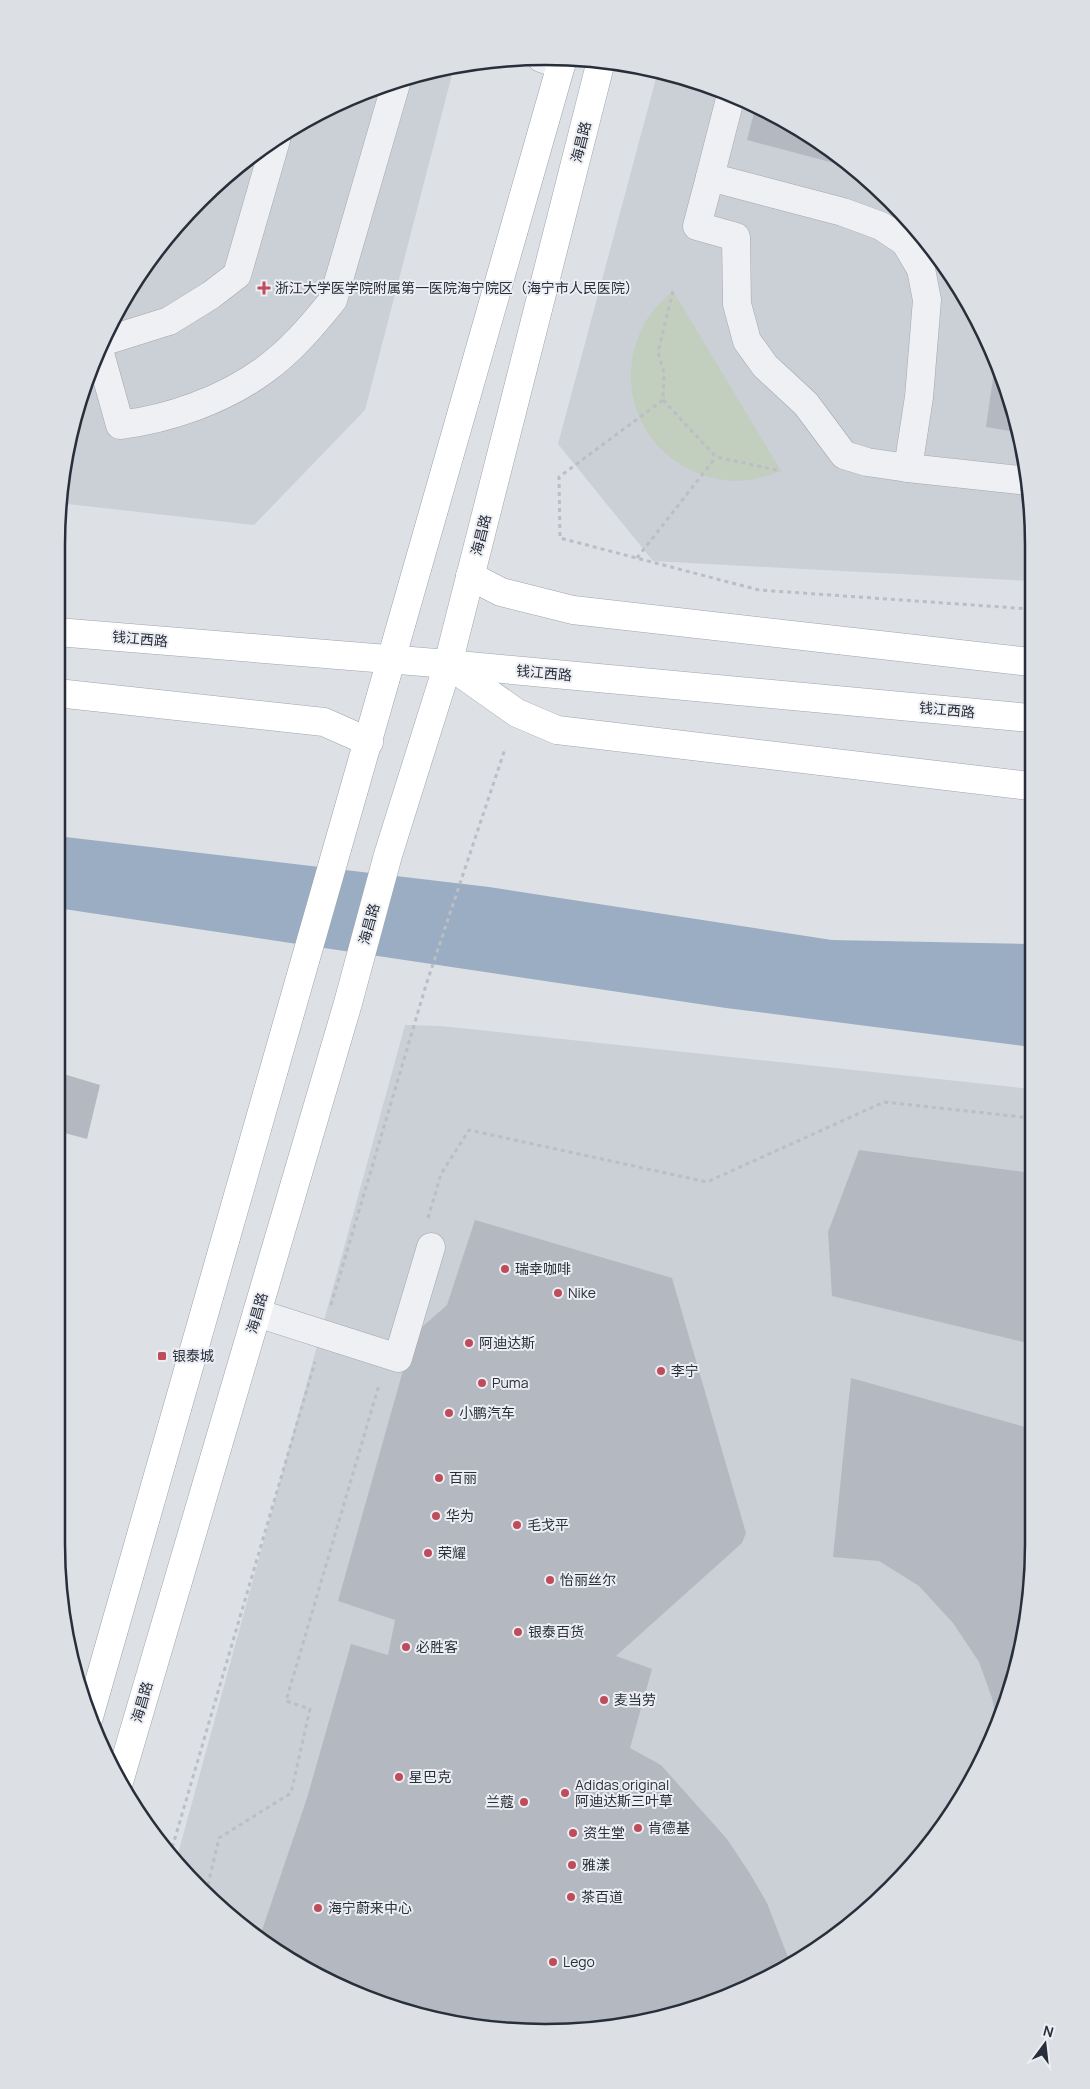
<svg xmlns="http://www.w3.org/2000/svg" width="1090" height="2089" font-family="Manrope,'Noto Sans SC',sans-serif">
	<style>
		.built { fill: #cbcfd6 }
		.green { fill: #c2cebe }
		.water { fill: #9aadc2 }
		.building { fill: #b4b9c1 }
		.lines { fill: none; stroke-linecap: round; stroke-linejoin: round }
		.minor-casing { stroke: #a3a7ae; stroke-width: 29 }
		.major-casing { stroke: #9da4af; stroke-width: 29 }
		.path { stroke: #bbbec4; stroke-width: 3; stroke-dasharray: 4 4; stroke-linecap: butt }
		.minor { stroke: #eff0f4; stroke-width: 28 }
		.major { stroke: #fff; stroke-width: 28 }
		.poi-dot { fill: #c04c5b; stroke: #eceef3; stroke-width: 2 }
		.labels { text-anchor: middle; stroke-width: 4; stroke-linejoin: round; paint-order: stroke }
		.street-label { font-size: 14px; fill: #282e3a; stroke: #eceef3 }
		.poi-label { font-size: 14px; fill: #282e3a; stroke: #eceef3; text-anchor: start }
		.rim { fill: none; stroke: #282e3a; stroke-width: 2.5 }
	</style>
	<rect width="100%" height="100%" fill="#dde0e5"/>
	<g class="built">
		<path d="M454 67 365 410 254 525 59 503 73 419 107 329 157 248 223 178 300 122 388 82Z"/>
		<path d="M658 71 671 73 761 107 843 157 933 248 997 358 1030 481V581L653 561 558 444Z"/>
		<path d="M405 1025 441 1026 1031 1089 1033 1576 1017 1670 983 1760 951 1816 891 1889 817 1950 761 1982 672 2016 513 2032 449 2023 358 1995 274 1951 223 1911 176 1861Z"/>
	</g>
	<path class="green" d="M673 291 781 471C767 476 752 481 737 481 656 478 607 399 643 326 650 312 662 301 673 291Z"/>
	<path class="water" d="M57 836 489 887 832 940 1031 944V1047L726 1008 57 908Z"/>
	<g class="building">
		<path d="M756 105 843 157 853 168 747 140Z"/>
		<path d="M188 215 185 223 163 244 162 243Z"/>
		<path d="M996 357 997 358 1016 432 986 427Z"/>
		<path d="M57 1072 100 1085 87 1139 57 1131Z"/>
		<path d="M859 1150 1032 1173V1344L832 1296 828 1232Z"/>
		<path d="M475 1220 672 1278 746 1533 742 1543 616 1656 652 1669 630 1748 661 1765 727 1839 749 1872 767 1903 791 1965 761 1982 672 2016 609 2029 513 2032 449 2023 358 1995 274 1951 259 1939 307 1798 351 1644 388 1655 395 1620 338 1601 413 1335 447 1305Z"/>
		<path d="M851 1378 1032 1429 1033 1576 1017 1670 997 1723 992 1698 979 1662 953 1623 919 1586 879 1561 833 1557Z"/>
	</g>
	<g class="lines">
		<defs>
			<g id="minor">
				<path d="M541 58 561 65"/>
				<path d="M731 95 710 177 843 212 881 226 905 242 921 269 927 300 919 397 908 468 1029 481"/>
				<path d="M710 177 697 226 736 237 737 304 747 341 765 366 806 404 844 455 867 462 908 468"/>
				<path d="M102 342 169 321 211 295 237 275 276 140"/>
				<path d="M99 350 120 425C169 419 223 400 263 371 290 352 312 326 333 300L397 80"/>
				<path d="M257 1313 398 1358 431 1247"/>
			</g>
			<g id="major">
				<path d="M470 576 501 592 573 610 1030 662"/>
				<path d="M57 632 448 664 1030 718"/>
				<path d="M449 665 517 713 557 730 1030 786"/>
				<path d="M57 693 324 722 369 742"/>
				<path d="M89 1717 563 58"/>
				<path d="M119 1782 348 1003 388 855 448 664 601 61"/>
			</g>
		</defs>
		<use href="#minor" class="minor-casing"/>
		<use href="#major" class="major-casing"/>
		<g class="path">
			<path d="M673 291 658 352 664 373 663 400 559 477 560 538 759 590 1030 609"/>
			<path d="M663 400 716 457 781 471"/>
			<path d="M637 558 716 457"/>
			<path d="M428 1218 441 1174 469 1130 707 1182 884 1102 1031 1118"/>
			<path d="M331 1305 426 985 505 749"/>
			<path d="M170 1855 315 1362"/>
			<path d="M206 1893 219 1838 291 1793 310 1709 286 1701 379 1385"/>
		</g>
		<use href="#minor" class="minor"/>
		<use href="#major" class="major"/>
	</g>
	<g class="poi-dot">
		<path d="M261.5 280.5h5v5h5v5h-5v5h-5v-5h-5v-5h5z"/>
		<circle cx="505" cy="1269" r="5"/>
		<circle cx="558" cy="1293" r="5"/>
		<circle cx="469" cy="1343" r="5"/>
		<rect x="157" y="1351" width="10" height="10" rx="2.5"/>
		<circle cx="661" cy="1371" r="5"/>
		<circle cx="482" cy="1383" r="5"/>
		<circle cx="449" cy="1413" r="5"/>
		<circle cx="439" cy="1478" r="5"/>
		<circle cx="436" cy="1516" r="5"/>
		<circle cx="517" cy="1525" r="5"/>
		<circle cx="428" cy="1553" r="5"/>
		<circle cx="550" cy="1580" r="5"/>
		<circle cx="518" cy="1632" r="5"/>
		<circle cx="406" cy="1647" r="5"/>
		<circle cx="604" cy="1700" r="5"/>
		<circle cx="399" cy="1777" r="5"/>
		<circle cx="565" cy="1793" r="5"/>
		<circle cx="524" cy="1802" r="5"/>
		<circle cx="638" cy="1828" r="5"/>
		<circle cx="573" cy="1833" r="5"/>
		<circle cx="572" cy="1865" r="5"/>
		<circle cx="571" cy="1897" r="5"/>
		<circle cx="318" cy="1908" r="5"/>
		<circle cx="553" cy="1962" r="5"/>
	</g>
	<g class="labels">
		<g class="street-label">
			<text transform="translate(581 142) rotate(-76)" y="5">海昌路</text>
			<text transform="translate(481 535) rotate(-76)" y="5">海昌路</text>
			<text transform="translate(140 639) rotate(5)" y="5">钱江西路</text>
			<text transform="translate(544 673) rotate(5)" y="5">钱江西路</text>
			<text transform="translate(947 710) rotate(5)" y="5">钱江西路</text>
			<text transform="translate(369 924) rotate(-75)" y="5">海昌路</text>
			<text transform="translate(257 1313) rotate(-74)" y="5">海昌路</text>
			<text transform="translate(142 1702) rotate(-74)" y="5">海昌路</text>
		</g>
		<g class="poi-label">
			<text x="275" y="293">浙江大学医学院附属第一医院海宁院区（海宁市人民医院）</text>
			<text x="515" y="1274">瑞幸咖啡</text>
			<text x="568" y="1298">Nike</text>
			<text x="479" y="1348">阿迪达斯</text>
			<text x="172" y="1361">银泰城</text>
			<text x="671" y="1376">李宁</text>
			<text x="492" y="1388">Puma</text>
			<text x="459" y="1418">小鹏汽车</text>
			<text x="449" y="1483">百丽</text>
			<text x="446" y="1521">华为</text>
			<text x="527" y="1530">毛戈平</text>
			<text x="438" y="1558">荣耀</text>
			<text x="560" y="1585">怡丽丝尔</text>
			<text x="528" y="1637">银泰百货</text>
			<text x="416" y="1652">必胜客</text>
			<text x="614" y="1705">麦当劳</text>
			<text x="409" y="1782">星巴克</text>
			<text x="575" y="1790">Adidas original<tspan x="575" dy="16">阿迪达斯三叶草</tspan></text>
			<text x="514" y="1807" text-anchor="end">兰蔻</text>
			<text x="648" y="1833">肯德基</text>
			<text x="583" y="1838">资生堂</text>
			<text x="582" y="1870">雅漾</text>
			<text x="581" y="1902">茶百道</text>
			<text x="328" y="1913">海宁蔚来中心</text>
			<text x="563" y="1967">Lego</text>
		</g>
	</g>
	<path d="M0 0H1090V2089H0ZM545 65H545A480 480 0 0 1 1025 545V1544A480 480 0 0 1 545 2024H545A480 480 0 0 1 65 1544V545A480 480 0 0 1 545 65Z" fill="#dcdfe4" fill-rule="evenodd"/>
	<path class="rim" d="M545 65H545A480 480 0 0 1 1025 545V1544A480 480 0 0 1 545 2024H545A480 480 0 0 1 65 1544V545A480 480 0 0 1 545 65Z"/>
	<g transform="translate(1045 2044) rotate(15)" stroke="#eceef3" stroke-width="4" paint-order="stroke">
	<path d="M0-4L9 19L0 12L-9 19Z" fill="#282e3a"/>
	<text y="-8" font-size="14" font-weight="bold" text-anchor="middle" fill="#282e3a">N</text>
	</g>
</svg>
